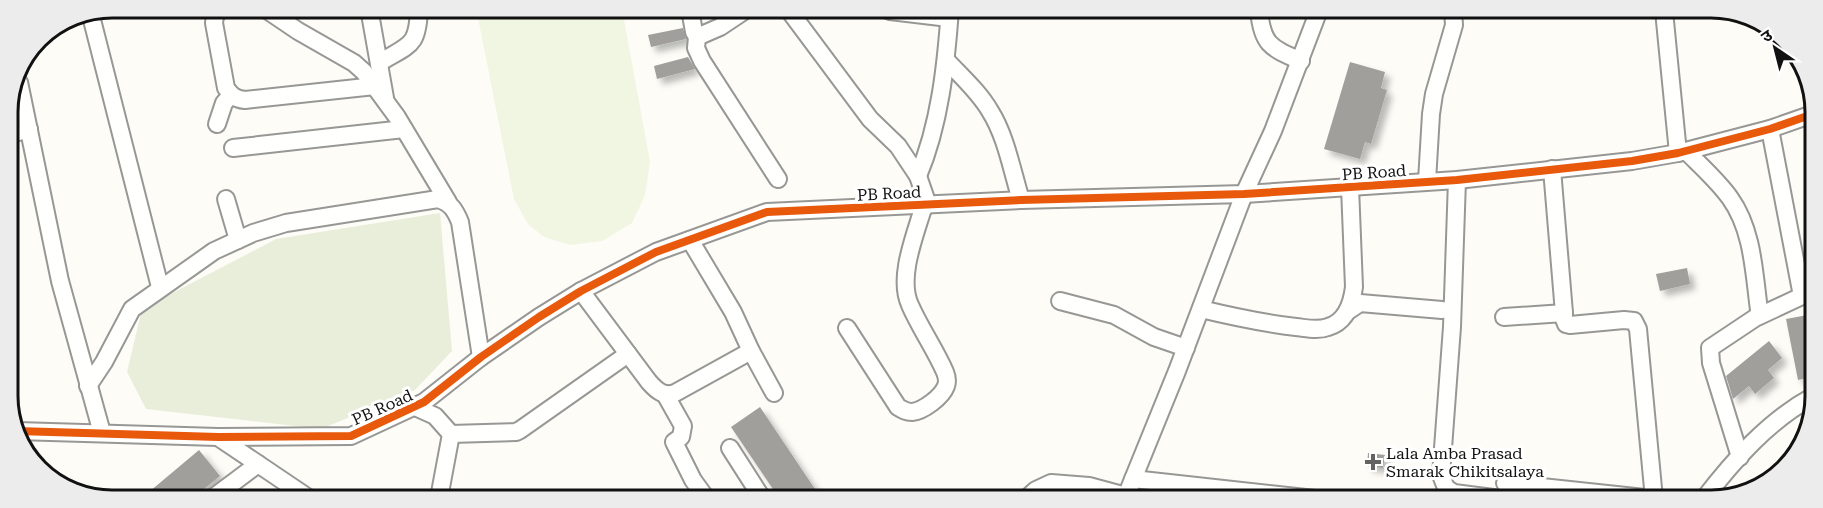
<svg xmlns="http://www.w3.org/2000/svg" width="1823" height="508" font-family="'Roboto Serif','Noto Sans Devanagari',serif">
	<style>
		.cemetery { fill: #e9eedb }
		.pitch { fill: #f0f6e1 }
		.building { fill: #a19f9c; filter: url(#shadow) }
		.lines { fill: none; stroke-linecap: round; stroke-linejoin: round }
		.minor-casing { stroke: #979795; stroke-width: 20 }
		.minor { stroke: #fffffe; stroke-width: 16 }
		.cycleway-casing { stroke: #fff; stroke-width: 11 }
		.cycleway { stroke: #e8590c; stroke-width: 8 }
		.poi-dot { fill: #646362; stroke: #fff; stroke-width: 2 }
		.labels { text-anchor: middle; stroke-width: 6; stroke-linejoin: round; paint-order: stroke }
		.street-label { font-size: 16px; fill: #111; stroke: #fff }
		.poi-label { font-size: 16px; fill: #111; stroke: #fff; text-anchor: start }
		.rim { fill: none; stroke: #111; stroke-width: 3 }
	</style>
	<defs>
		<filter id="shadow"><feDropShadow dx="5.5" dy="5.5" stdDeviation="3" flood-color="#0004"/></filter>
	</defs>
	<rect width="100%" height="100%" fill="#fdfcf7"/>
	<path class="cemetery" d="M440 213 452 351 415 390 321 429 146 409 127 372 142 309 276 239Z"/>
	<path class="pitch" d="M480 8 622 9 650 162 645 195 632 223 602 241 570 245 544 237 528 224 514 199 478 18Z"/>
	<g class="building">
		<path d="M683 28 686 39 651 47 648 35Z"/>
		<path d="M688 57 695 69 657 79 654 66Z"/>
		<path d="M1350 62 1385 72 1381 88 1387 90 1371 144 1365 142 1360 159 1324 149Z"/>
		<path d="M1687 268 1690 284 1660 291 1656 274Z"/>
		<path d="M1813 314 1812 377 1798 380 1786 319Z"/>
		<path d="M1769 341 1782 358 1768 370 1774 378 1755 394 1749 386 1733 399 1726 376Z"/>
		<path d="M760 407 821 498H779L731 427Z"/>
		<path d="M199 450 220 476 194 497H143Z"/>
		<path d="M1368 453 1385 455 1383 468 1367 466Z"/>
	</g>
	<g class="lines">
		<defs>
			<g id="minor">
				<path d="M222 8 215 16 214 23 226 88C232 96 235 99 245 100L375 86"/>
				<path d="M264 8 298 31 354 63 364 72 397 117 448 202"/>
				<path d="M369 8 385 98"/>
				<path d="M690 9 694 32 697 37 720 27 747 9"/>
				<path d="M788 9 870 119 898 146 918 176 928 205"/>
				<path d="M885 9 890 11 949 18"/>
				<path d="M1259 10C1262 45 1271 48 1301 61"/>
				<path d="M1664 11 1678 153"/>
				<path d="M90 12 160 287"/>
				<path d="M697 37 696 48 702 61 778 179"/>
				<path d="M947 61C962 77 979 92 990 111 1006 136 1012 171 1021 200"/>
				<path d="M379 63C410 44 418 47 419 8"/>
				<path d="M19 82 60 281 102 433"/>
				<path d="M217 124 224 103 231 95"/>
				<path d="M8 135 29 129"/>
				<path d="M233 148 404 129"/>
				<path d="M1686 151C1701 166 1718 181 1730 198 1753 230 1754 273 1759 310"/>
				<path d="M918 176C940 124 946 65 950 9"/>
				<path d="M1457 180 1452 327 1441 475 1446 488 1454 493 1509 500"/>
				<path d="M1427 181 1431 114 1434 94 1454 25 1453 10"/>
				<path d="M226 199 238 240"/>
				<path d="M690 240 733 312 751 351 774 393"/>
				<path d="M581 291 649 382C657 391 664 397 675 393L751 351"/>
				<path d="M1060 301 1114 315 1154 337 1186 348"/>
				<path d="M1201 309C1234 317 1262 323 1296 327 1306 328 1318 331 1328 327 1346 322 1352 303 1354 287L1350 187"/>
				<path d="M1348 311 1360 303 1442 310"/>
				<path d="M1564 313V319L1566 324 1570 325 1624 320 1634 321 1638 329 1654 499 1656 500"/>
				<path d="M1504 317 1564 313 1552 169"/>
				<path d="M847 328 898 407C903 410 906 412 912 412 923 411 942 397 946 386 948 381 947 377 945 372 935 349 920 328 910 305 897 277 916 233 924 205"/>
				<path d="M88 386 104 362 132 309 214 251 253 233 286 223 438 199C451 203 455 210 460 222L481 357"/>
				<path d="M665 394 683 426 681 437 674 442 693 480 706 498"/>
				<path d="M415 407 435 416 451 434 439 498"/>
				<path d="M17 431 218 437 351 436 424 402 481 357 539 317 581 291 656 252 767 212 1021 200 1244 194 1457 180 1632 161 1678 153 1770 129 1813 114"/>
				<path d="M451 434 516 432 520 430 628 354"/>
				<path d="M218 437 307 497"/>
				<path d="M730 448 762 498"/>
				<path d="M1740 457 1711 363 1710 348 1755 318 1802 296 1770 129"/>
				<path d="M1133 479 1315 499"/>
				<path d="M1505 483 1654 499"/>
				<path d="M214 497 258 464"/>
				<path d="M1026 499 1036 490 1051 483 1089 486 1126 496"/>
				<path d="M1125 499 1177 371 1244 194 1273 131 1319 10"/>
				<path d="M1703 500C1733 461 1768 421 1812 397"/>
			</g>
		</defs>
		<use href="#minor" class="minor-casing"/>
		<use href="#minor" class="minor"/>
		<defs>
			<path id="cycleway" d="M17 431 218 437 351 436 424 402 481 357 539 317 581 291 656 252 767 212 1021 200 1244 194 1457 180 1632 161 1678 153 1770 129 1813 114"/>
		</defs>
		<use href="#cycleway" class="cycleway-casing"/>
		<use href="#cycleway" class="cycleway"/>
	</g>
	<path class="poi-dot" d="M1370 453h6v6h6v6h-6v6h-6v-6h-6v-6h6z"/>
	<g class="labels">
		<g class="street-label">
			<text transform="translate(1374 172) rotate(-4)" y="6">PB Road</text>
			<text transform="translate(889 193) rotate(-3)" y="6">PB Road</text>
			<text transform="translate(382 407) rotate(-24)" y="6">PB Road</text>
		</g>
		<g class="poi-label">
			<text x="1386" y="459">Lala Amba Prasad<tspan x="1386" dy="18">Smarak Chikitsalaya</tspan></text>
		</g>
	</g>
	<path d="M0 0H1823V508H0ZM112 18H1711A94 94 0 0 1 1805 112V396A94 94 0 0 1 1711 490H112A94 94 0 0 1 18 396V112A94 94 0 0 1 112 18Z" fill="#ececec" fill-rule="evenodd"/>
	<path class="rim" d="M112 18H1711A94 94 0 0 1 1805 112V396A94 94 0 0 1 1711 490H112A94 94 0 0 1 18 396V112A94 94 0 0 1 112 18Z"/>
	<g transform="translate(1775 48) rotate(325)" stroke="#ffffff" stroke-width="4.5" paint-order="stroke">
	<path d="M0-4.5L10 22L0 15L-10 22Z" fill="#111111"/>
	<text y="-9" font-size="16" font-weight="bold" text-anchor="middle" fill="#111111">उ</text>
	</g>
</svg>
